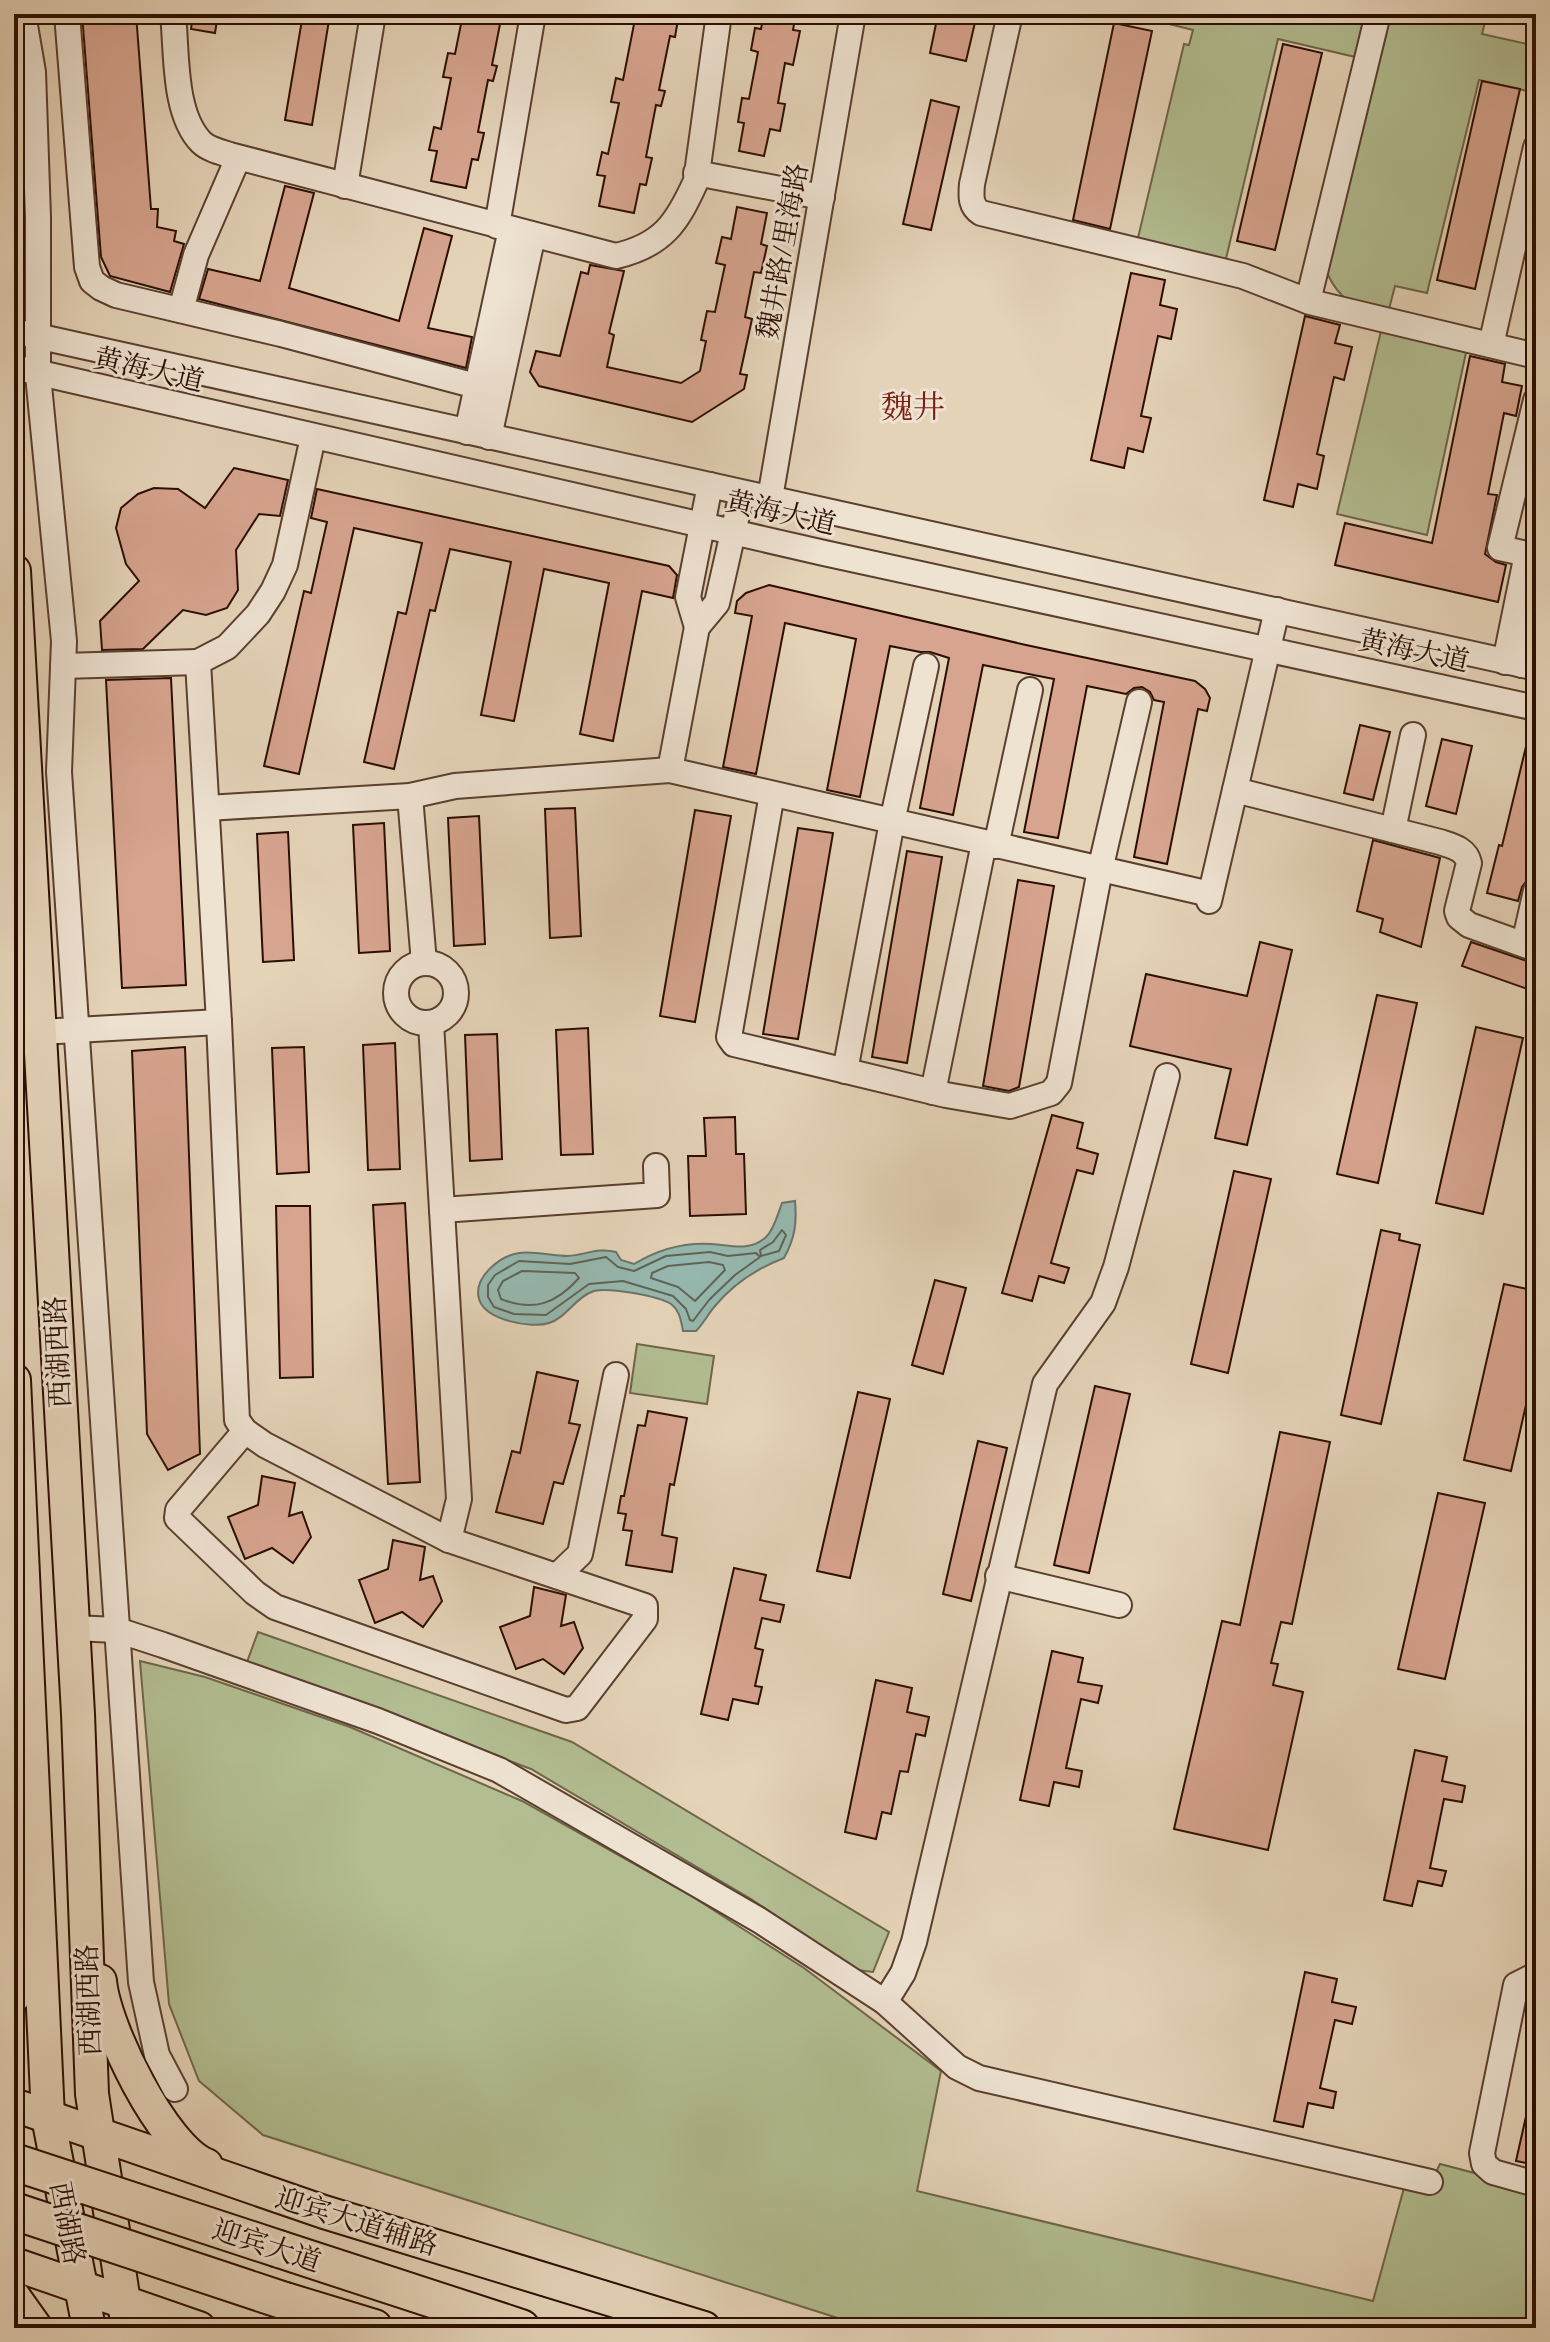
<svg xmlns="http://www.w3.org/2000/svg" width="1550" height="2342" font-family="Vollkorn,'Noto Serif SC',serif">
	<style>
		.green { fill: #b2bd91; stroke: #6e6648; stroke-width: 2 }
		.water { fill: #96b8af; stroke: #6b7469; stroke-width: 2 }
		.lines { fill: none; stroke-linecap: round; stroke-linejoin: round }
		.shore { stroke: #606358; stroke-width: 2 }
		.building { fill: #d7a48f; stroke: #2b0e00; stroke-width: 2 }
		.minor-casing { stroke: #5a3f2e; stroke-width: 28 }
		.major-casing { stroke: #2b0e00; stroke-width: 36 }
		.highway-casing { stroke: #2b0e00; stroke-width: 40 }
		.minor { stroke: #eee2d1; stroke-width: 24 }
		.major { stroke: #e5d3b8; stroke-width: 32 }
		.highway { stroke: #e5d3b8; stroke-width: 36 }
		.highway-bridge-casing { stroke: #2b0e00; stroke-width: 40; stroke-linecap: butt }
		.highway-bridge { stroke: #e5d3b8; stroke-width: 36 }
		.labels { text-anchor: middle; stroke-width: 6; stroke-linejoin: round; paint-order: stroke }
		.street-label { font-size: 28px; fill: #2b0e00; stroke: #eee2d1 }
		.quarter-label { font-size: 32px; fill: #7a1f14; stroke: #eee2d1 }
	</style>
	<rect width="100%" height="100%" fill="#e5d3b8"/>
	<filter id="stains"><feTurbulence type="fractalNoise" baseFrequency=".0025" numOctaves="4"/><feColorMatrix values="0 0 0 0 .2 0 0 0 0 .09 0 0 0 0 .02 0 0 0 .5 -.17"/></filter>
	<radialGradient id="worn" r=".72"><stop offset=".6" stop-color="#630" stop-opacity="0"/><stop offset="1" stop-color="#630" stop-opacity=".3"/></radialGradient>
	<g class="green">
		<path d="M1129 14H1374L1364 59 1278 39 1225 263 1137 242 1184 44 1189 45 1193 30Z"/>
		<path d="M1380 14H1487L1482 34 1536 46V93L1479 80 1427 293 1395 286 1388 313C1356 305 1342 305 1327 273Z"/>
		<path d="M1381 331 1467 348 1427 535 1337 514Z"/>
		<path d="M637 1344 714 1356 707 1404 630 1393Z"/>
		<path d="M258 1632 572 1742 889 1932 873 1972 857 1970 751 1899 531 1769 247 1662Z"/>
		<path d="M140 1661 205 1677 350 1727 522 1801 693 1897 804 1968 941 2071 917 2191 1373 2301 1404 2188 1426 2192 1440 2164 1536 2189V2328H869L263 2135 199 2081 169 2004Z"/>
	</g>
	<path class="water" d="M795 1201C797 1223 795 1238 784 1258 758 1268 734 1283 715 1306 708 1314 704 1323 696 1331H683C681 1321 680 1311 671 1304 659 1296 608 1287 594 1291 577 1296 566 1318 549 1323 531 1329 485 1320 479 1299 473 1277 500 1256 519 1253 535 1251 552 1256 568 1256 585 1255 599 1247 616 1252L621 1260 634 1264C657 1250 684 1242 712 1244 730 1245 750 1252 766 1237 774 1230 778 1213 782 1203Z"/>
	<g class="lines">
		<g class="shore">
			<path d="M782 1230 786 1235 779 1251 761 1256 760 1250 773 1242Z"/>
			<path d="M710 1252 728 1256 756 1253 760 1257 735 1275 709 1300 693 1321 690 1320 686 1309 673 1296 623 1281 589 1284 546 1315 514 1314 494 1307 488 1297V1285L495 1275 519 1261 570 1264 606 1257 618 1267 634 1271 666 1256Z"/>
			<path d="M709 1262 723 1265 725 1270 695 1301 678 1287 651 1278 652 1273 668 1266Z"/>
			<path d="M522 1271 575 1273 579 1278C556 1304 533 1312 501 1299L498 1290 503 1281Z"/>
		</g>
	</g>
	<g class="building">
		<path d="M82 14H136L151 209H158L157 227 176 231 174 241 184 244 170 292 110 276 101 257Z"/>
		<path d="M193 14H218L215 33 191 29Z"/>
		<path d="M303 14H330L312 125 285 120Z"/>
		<path d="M463 14H502L492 65 497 66 493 81 488 80 478 132 484 133 478 160 472 159 466 188 431 181 437 151 429 150 434 127 441 129 451 78 443 77 448 53 455 54Z"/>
		<path d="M636 14H679L675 37 670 36 659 90 665 91 661 106 656 105 646 157 652 158 646 185 640 184 634 213 599 206 605 176 597 175 602 152 608 154 619 103 611 102 616 78 623 80Z"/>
		<path d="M764 14H796L793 30 800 31 793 65 785 63 778 103 785 104 780 131 770 129 764 156 739 151 744 123 738 122 742 98 749 99 758 52 751 50 755 28 761 29Z"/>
		<path d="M938 14H977L966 61 930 53Z"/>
		<path d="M1114 23 1152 31 1110 229 1073 220Z"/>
		<path d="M1283 44 1322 53 1275 250 1237 241Z"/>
		<path d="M1482 81 1520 89 1475 289 1437 280Z"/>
		<path d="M931 100 959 107 931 230 903 224Z"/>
		<path d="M285 186 314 193 289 288 399 321 424 228 452 236 428 328 472 337 466 368 199 299 208 269 260 281Z"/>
		<path d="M737 207 767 213 761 244 767 246 761 273 754 272 745 317 752 319 740 374 747 375 744 389 692 422 539 386 530 372 536 351 560 356 581 272 588 274 590 265 624 271 609 333 614 335 607 367 681 383 700 371 706 341 701 340 707 311 715 312 725 265 716 263 722 237 731 239Z"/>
		<path d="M1131 273 1165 280 1160 305 1177 309 1171 339 1158 336 1141 416 1151 418 1143 452 1128 448 1124 468 1091 460Z"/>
		<path d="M1305 316 1340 325 1335 343 1352 347 1344 380 1334 377 1317 454 1324 456 1317 489 1298 484 1293 507 1264 500Z"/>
		<path d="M1470 356 1505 364 1502 382 1522 386 1516 416 1504 413 1488 494 1497 495 1485 554 1496 562 1506 565 1498 602 1335 565 1345 523 1432 543Z"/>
		<path d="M234 468 288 480 280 516 259 514 236 550 238 590 227 608 206 615 183 610 143 649 102 650 100 621 139 581 126 564 116 528 121 508 138 494 154 488 178 489 205 508Z"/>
		<path d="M317 489 669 566 677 575 673 598 642 591 613 741 580 734 609 583 544 569 514 721 481 715 511 562 450 549 435 611 430 610 394 769 364 762 398 612 406 614 422 543 354 528 299 774 264 766 304 591 311 593 327 522 311 518Z"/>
		<path d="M769 585 1026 645 1195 681 1205 689 1210 698 1207 711 1198 709 1167 864 1134 857 1164 702 1154 700 1150 692 1142 687 1134 688 1126 694 1087 686 1058 838 1024 832 1054 679 983 665 953 815 920 808 949 658 930 652H920L890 646 860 797 827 790 856 639 785 623 756 774 723 767 752 616 735 613 737 601 746 593Z"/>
		<path d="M171 678 186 985 122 988 106 680Z"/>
		<path d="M1360 725 1390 732 1373 800 1344 793Z"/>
		<path d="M1530 730 1536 731V848L1528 879 1522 887 1518 901 1487 893 1499 845 1502 846Z"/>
		<path d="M1442 739 1472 746 1456 814 1426 806Z"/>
		<path d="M575 808 581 936 550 938 545 809Z"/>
		<path d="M695 810 731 816 695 1022 660 1016Z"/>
		<path d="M479 816 485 944 454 946 448 818Z"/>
		<path d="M384 823 390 951 359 953 353 825Z"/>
		<path d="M798 828 833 833 798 1039 763 1034Z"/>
		<path d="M288 832 294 960 263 962 257 834Z"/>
		<path d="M1373 840 1440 858 1421 947 1380 932 1383 919 1357 911Z"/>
		<path d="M907 851 942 857 907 1063 872 1057Z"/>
		<path d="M1018 880 1054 886 1019 1087 1009 1091 983 1086Z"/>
		<path d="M1260 942 1292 950 1247 1145 1215 1138 1231 1069 1130 1046 1146 974 1247 996Z"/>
		<path d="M1471 942 1536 964V992L1462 966Z"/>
		<path d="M1377 995 1417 1003 1378 1183 1337 1174Z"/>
		<path d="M1476 1027 1523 1038 1483 1214 1436 1203Z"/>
		<path d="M588 1028 593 1154 561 1155 556 1030Z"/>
		<path d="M497 1034 502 1159 470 1161 465 1035Z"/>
		<path d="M395 1043 400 1169 368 1170 363 1045Z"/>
		<path d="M185 1047 200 1454 168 1470 147 1434 132 1051Z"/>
		<path d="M304 1047 309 1172 277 1174 272 1048Z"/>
		<path d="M1052 1115 1083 1123 1077 1148 1098 1154 1093 1174 1077 1170 1051 1263 1069 1268 1064 1283 1039 1276 1032 1301 1002 1293Z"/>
		<path d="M735 1117 736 1154H744L746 1214 690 1216 688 1156H706L704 1118Z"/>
		<path d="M1234 1171 1271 1179 1228 1373 1191 1364Z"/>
		<path d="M405 1203 420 1482 388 1484 373 1205Z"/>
		<path d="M276 1206H310L313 1377 280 1378Z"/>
		<path d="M1381 1230 1400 1234 1399 1240 1420 1245 1381 1424 1341 1415Z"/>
		<path d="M935 1280 966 1288 943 1374 912 1365Z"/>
		<path d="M1504 1284 1536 1291V1361L1511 1471 1464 1460Z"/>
		<path d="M537 1372 578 1381 569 1423 580 1425 563 1484 554 1482 543 1524 496 1512 512 1451 520 1453Z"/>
		<path d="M1095 1386 1130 1394 1089 1573 1054 1565Z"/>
		<path d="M858 1392 890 1399 850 1578 817 1571Z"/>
		<path d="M648 1411 687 1418 674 1485 670 1484 662 1535 677 1538 672 1572 626 1565 632 1531 623 1530 626 1514 618 1513 621 1496H624L638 1425 645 1426Z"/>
		<path d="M1280 1432 1330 1442 1292 1624 1281 1622 1271 1663 1278 1664 1273 1685 1303 1692 1268 1850 1174 1829 1222 1621 1240 1625Z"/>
		<path d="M978 1441 1007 1448 971 1601 943 1594Z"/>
		<path d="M262 1476 295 1483 289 1516 302 1512 311 1537 293 1563 272 1548 245 1559 228 1517 258 1505Z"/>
		<path d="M1438 1493 1485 1503 1445 1679 1398 1669Z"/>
		<path d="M393 1540 425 1547 420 1580 433 1576 442 1601 423 1627 402 1612 375 1623 359 1580 388 1569Z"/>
		<path d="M734 1568 766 1575 760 1600 784 1605 780 1622 762 1618 755 1648 763 1650 755 1686 762 1687 758 1704 733 1699 728 1720 701 1714Z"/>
		<path d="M534 1587 566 1595 561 1626 574 1622 583 1648 564 1674 543 1659 516 1669 500 1627 530 1616Z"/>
		<path d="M1052 1651 1083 1658 1078 1682 1102 1686 1098 1703 1081 1699 1066 1768 1082 1771 1079 1787 1054 1782 1049 1806 1020 1800Z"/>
		<path d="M876 1680 912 1688 907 1712 929 1717 925 1736 916 1734 908 1772 900 1771 891 1814 882 1812 876 1839 845 1832Z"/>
		<path d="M1415 1750 1447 1757 1442 1781 1465 1786 1462 1802 1444 1799 1430 1868 1446 1871 1442 1886 1418 1881 1412 1906 1384 1900Z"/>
		<path d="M1305 1972 1337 1979 1332 2002 1356 2007 1352 2024 1335 2020 1320 2088 1336 2092 1333 2108 1308 2103 1303 2127 1274 2121Z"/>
		<path d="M1529 2103H1536V2165L1516 2161Z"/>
	</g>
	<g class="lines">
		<defs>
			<g id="minor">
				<path d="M23 14 33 72 38 217V375L64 641 59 772 141 1982 157 2055 175 2089"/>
				<path d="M67 14 87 267 92 281 101 288 116 295 281 334 476 386"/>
				<path d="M173 14C177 52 173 113 201 142 208 149 220 152 230 155L616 256C663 245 677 223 696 181L719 14"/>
				<path d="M1010 14 972 184C971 196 970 206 981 213L1243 276 1310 302 1536 356"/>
				<path d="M696 173 822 197"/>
				<path d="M345 186 373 14"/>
				<path d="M497 226 533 14"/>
				<path d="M1308 301 1378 14"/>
				<path d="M181 310 196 255 238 158"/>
				<path d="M14 331 1536 668"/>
				<path d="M1491 345 1536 147"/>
				<path d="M14 367 824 553 1536 708"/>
				<path d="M1536 400 1500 548 1536 556"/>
				<path d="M467 432 511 229"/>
				<path d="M489 437 533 235"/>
				<path d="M710 485 688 597 697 627 717 603 742 493"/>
				<path d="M770 498 853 14"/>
				<path d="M1505 662 1527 554"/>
				<path d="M1522 665 1536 603"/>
				<path d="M63 666 198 662"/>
				<path d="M670 770 697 627"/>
				<path d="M1235 790 1440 842C1452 846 1466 849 1469 863L1457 911 1459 917 1469 925 1536 949"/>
				<path d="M772 794 729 1037 734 1044 946 1095 1010 1106 1051 1093 1059 1083 1100 870 1139 702"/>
				<path d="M410 796 424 963"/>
				<path d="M207 808 410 796 455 786 670 770 1210 894"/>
				<path d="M1393 830 1413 735"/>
				<path d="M996 846 1030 690"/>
				<path d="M1209 901 1277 610"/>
				<path d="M1524 944 1536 891"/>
				<circle cx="426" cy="993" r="30"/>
				<path d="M431 1023 459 1499 449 1540"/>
				<path d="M40 1032 219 1022"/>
				<path d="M845 1071 892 822 926 666"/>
				<path d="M933 1092 984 843"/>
				<path d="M442 1210 657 1195 656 1166"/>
				<path d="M245 1431 178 1510 177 1518 255 1593 275 1607 566 1710 577 1708 645 1619V1606L449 1540 265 1445 245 1431 237 1420 219 1022 198 662 227 647 258 614 273 591 285 565 313 437"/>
				<path d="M557 1576 580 1554 616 1375"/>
				<path d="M998 1576 1119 1605"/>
				<path d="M73 1628 117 1630 163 1645 378 1721 499 1770 759 1920 885 2002 957 2067 979 2078 1430 2182"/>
				<path d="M1536 1975 1516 1985 1482 2153 1484 2164 1493 2172 1536 2184"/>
				<path d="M885 2002 903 1973 914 1942 1045 1384 1103 1303 1116 1267 1167 1076"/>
			</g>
			<g id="major">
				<path d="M14 571 78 1714 92 2094 128 2328"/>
				<path d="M14 1380 48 2117 89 2328"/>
				<path d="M100 1981C104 2027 163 2148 206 2165"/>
				<path d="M14 1996 21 1928"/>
				<path d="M14 2105 324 2212 704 2328"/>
				<path d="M14 2264 199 2328"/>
				<path d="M14 2297 36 2328"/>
			</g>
			<g id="highway">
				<path d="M279 2249 521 2328"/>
				<path d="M285 2301 374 2328"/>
			</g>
		</defs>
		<use href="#minor" class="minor-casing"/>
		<use href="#major" class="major-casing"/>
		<use href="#highway" class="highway-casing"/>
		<use href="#minor" class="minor"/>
		<use href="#major" class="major"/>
		<use href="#highway" class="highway"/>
		<defs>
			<g id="highway-bridge">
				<path d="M14 2162 279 2249"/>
				<path d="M14 2211 285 2301"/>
			</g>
		</defs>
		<use href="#highway-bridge" class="highway-bridge-casing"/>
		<use href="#highway-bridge" class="highway-bridge"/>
	</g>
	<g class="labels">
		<g class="street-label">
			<text transform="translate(782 251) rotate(-80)" y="10">魏井路/里海路</text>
			<text transform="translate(149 369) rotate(13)" y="10">黄海大道</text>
			<text transform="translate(781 512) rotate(13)" y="10">黄海大道</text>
			<text transform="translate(1414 650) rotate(12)" y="10">黄海大道</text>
			<text transform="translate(57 1352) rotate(-93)" y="10">西湖西路</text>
			<text transform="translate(88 2000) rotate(-92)" y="10">西湖西路</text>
			<text transform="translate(357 2221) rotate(17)" y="10">迎宾大道辅路</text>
			<text transform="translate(68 2223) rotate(79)" y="10">西湖路</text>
			<text transform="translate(267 2245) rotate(18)" y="10">迎宾大道</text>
		</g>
		<g class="quarter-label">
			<text x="913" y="418">魏井</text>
		</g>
	</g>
	<rect width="1550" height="2342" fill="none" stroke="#e5d3b8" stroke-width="48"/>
	<rect x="16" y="16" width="1518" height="2310" fill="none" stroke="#2b0e00" stroke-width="4"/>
	<rect x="24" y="24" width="1502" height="2294" fill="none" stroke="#2b0e00" stroke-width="2"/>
	<rect width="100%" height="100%" filter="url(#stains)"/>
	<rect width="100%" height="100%" fill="url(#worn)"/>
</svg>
